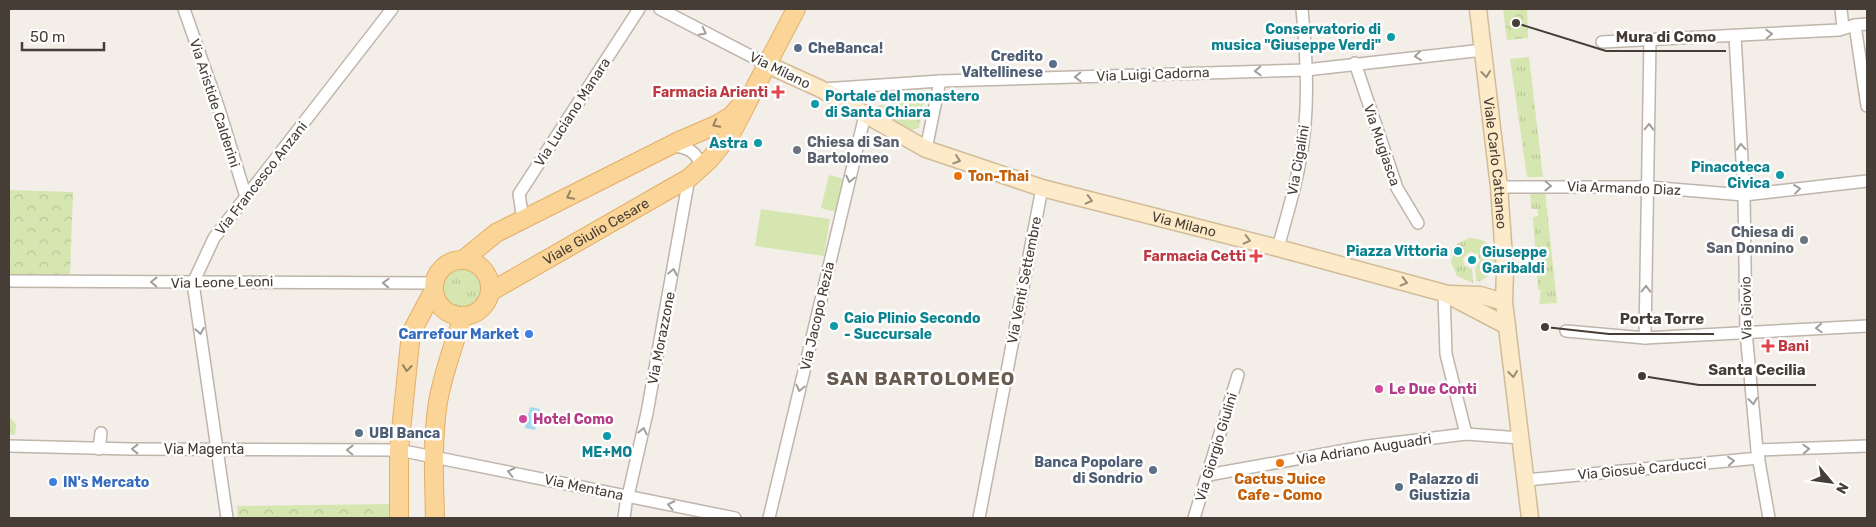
<svg xmlns="http://www.w3.org/2000/svg" width="1876" height="527" font-family="Rubik,sans-serif">
	<style>
		.grass { fill: url(#grass-tufts) }
		.forest { fill: url(#forest-crowns) }
		.pitch { fill: #d5e6b1 }
		.water { fill: #a5d9ee }
		.lines { fill: none; stroke-linecap: round; stroke-linejoin: round }
		.street-casing { stroke: #bfb5aa; stroke-width: 14 }
		.secondary-casing { stroke: #d2bc98; stroke-width: 19 }
		.primary-casing { stroke: #e1af68; stroke-width: 20 }
		.street { stroke: #fff; stroke-width: 11 }
		.secondary { stroke: #fdeac8; stroke-width: 16 }
		.primary { stroke: #fbd498; stroke-width: 18 }
		.oneway { stroke: #a29e9a }
		.oneway2 { stroke: #988b78 }
		.oneway3 { stroke: #978262 }
		.culture-dot { fill: #0f9aa8; stroke: #fff; stroke-width: 2 }
		.service-dot { fill: #5c6f8a; stroke: #fff; stroke-width: 2 }
		.health-dot { fill: #e0444e; stroke: #fff; stroke-width: 2 }
		.worship-dot { fill: #6b7280; stroke: #fff; stroke-width: 2 }
		.food-dot { fill: #e8710a; stroke: #fff; stroke-width: 2 }
		.shop-dot { fill: #3f7fe0; stroke: #fff; stroke-width: 2 }
		.hotel-dot { fill: #d1479c; stroke: #fff; stroke-width: 2 }
		.labels { text-anchor: middle; stroke-width: 5; stroke-linejoin: round; paint-order: stroke }
		.culture-label { font-size: 14px; font-weight: bold; fill: #0d838f; stroke: #fff; text-anchor: end }
		.service-label { font-size: 14px; font-weight: bold; fill: #4e5e75; stroke: #fff; text-anchor: start }
		.street-label { font-size: 14px; fill: #463e36; stroke: #fff }
		.health-label { font-size: 14px; font-weight: bold; fill: #be3a42; stroke: #fff; text-anchor: end }
		.worship-label { font-size: 14px; font-weight: bold; fill: #5b616d; stroke: #fff; text-anchor: start }
		.food-label { font-size: 14px; font-weight: bold; fill: #c56008; stroke: #fff; text-anchor: start }
		.shop-label { font-size: 14px; font-weight: bold; fill: #366cbe; stroke: #fff; text-anchor: end }
		.hotel-label { font-size: 14px; font-weight: bold; fill: #b23c85; stroke: #fff; text-anchor: start }
		.district-label { font-size: 19px; font-weight: bold; letter-spacing: 1px; fill: #695b4e; stroke: #fff }
		.leader { fill: none; stroke: #463e36; stroke-width: 2 }
		.callout-dot { fill: #463e36; stroke: #fff; stroke-width: 2 }
		.callout-label { font-size: 15px; text-anchor: middle; font-weight: bold; fill: #463e36; stroke: #fff; stroke-width: 5; stroke-linejoin: round; paint-order: stroke }
	</style>
	<defs>
		<pattern id="grass-tufts" width="24" height="20" patternUnits="userSpaceOnUse" patternTransform="scale(1.25)"><rect width="24" height="20" fill="#d5e6b1"/><path d="M3 7l-1-3M5 7V3M7 7l1-3M15 17l-1-3M17 17v-4M19 17l1-3" fill="none" stroke="#b8c699"/></pattern>
		<pattern id="forest-crowns" width="20" height="18" patternUnits="userSpaceOnUse" patternTransform="scale(1.25)"><rect width="20" height="18" fill="#d5e6b1"/><path d="M2 6a3 3 0 1 1 6 0M12 15a3 3 0 1 1 6 0" fill="none" stroke="#b8c699"/></pattern>
	</defs>
	<rect width="100%" height="100%" fill="#f3eee8"/>
	<g class="grass">
		<path d="M1529 57 1543 177H1527L1510 59Z"/>
		<path d="M924 99 919 128 912 130 877 111 876 108 878 106Z"/>
		<path d="M1530 190 1545 191 1557 303 1539 304 1541 290H1538L1533 217 1538 216V209H1531Z"/>
		<path d="M1469 238C1500 237 1506 273 1477 282L1475 269 1480 260 1478 254 1470 252 1463 258 1464 265 1472 269 1473 283 1457 276 1451 262 1457 244Z"/>
		<circle cx="463" cy="289" r="21"/>
		<path d="M9 417 16 424 15 435 9 434Z"/>
	</g>
	<g class="forest">
		<path d="M1503 9H1527L1528 38 1507 40Z"/>
		<path d="M9 190 73 192 70 275 9 274Z"/>
		<path d="M395 504V518H238L237 506Z"/>
	</g>
	<g class="pitch">
		<path d="M829 175 844 179 836 212 821 208Z"/>
		<path d="M761 209 830 219 824 256 755 246Z"/>
	</g>
	<path class="water" d="M530 407 540 409 535 430 525 428Z"/>
	<g class="lines">
		<defs>
			<g id="street">
				<path d="M184 9 219 109 246 197"/>
				<path d="M660 9 768 65"/>
				<path d="M1841 9 1843 28"/>
				<path d="M1855 25 1867 106"/>
				<path d="M1735 36 1744 195 1746 332 1757 450 1769 518"/>
				<path d="M1602 42 1839 30 1855 25 1867 24"/>
				<path d="M1355 63 1397 188 1418 223"/>
				<path d="M823 89 940 81 1306 70 1483 50"/>
				<path d="M672 146C687 147 697 151 701 167"/>
				<path d="M926 149 940 81"/>
				<path d="M1499 187H1648L1744 195 1867 181"/>
				<path d="M523 220 519 194 639 9"/>
				<path d="M1278 248C1285 221 1294 194 1299 166 1310 115 1307 60 1302 9"/>
				<path d="M9 281 435 283"/>
				<path d="M1444 293 1446 354 1466 434"/>
				<path d="M1566 331 1645 338 1867 326"/>
				<path d="M1645 338 1650 40"/>
				<path d="M9 446 131 449 399 450 735 518"/>
				<path d="M99 449 101 433"/>
				<path d="M1757 450 1867 446"/>
				<path d="M1208 475 1368 446 1466 434 1521 438"/>
				<path d="M1526 480 1759 458"/>
				<path d="M628 496 647 413 689 178"/>
				<path d="M227 518 193 283 214 238 392 9"/>
				<path d="M624 518 627 495"/>
				<path d="M769 518 865 115"/>
				<path d="M979 518 1042 188"/>
				<path d="M1194 518 1238 375"/>
			</g>
			<g id="secondary">
				<path id="s1" d="M1478 9 1499 187 1505 271 1504 302 1530 518"/>
				<path id="s2" d="M768 65 821 89 926 149 1042 188 1278 248 1444 293 1507 326"/>
				<path d="M1449 294 1480 295 1504 302"/>
			</g>
			<g id="primary">
				<path d="M463 260 496 233 679 141 716 125 731 116 742 104"/>
				<circle cx="462" cy="288" r="28"/>
				<path id="s3" d="M490 292 689 178 710 159 732 132 796 9"/>
				<path d="M399 518V450L411 333 434 290"/>
				<path d="M435 518C434 479 432 441 438 402 443 373 454 344 463 316"/>
			</g>
		</defs>
		<use href="#street" class="street-casing"/>
		<use href="#secondary" class="secondary-casing"/>
		<use href="#primary" class="primary-casing"/>
		<use href="#street" class="street"/>
		<use href="#secondary" class="secondary"/>
		<use href="#primary" class="primary"/>
	</g>
	<defs><path id="oneway-chevron" d="M-2-3.5L2.5 0L-2 3.5" fill="none" stroke-width="1.6" stroke-linecap="round" stroke-linejoin="round" transform="scale(1.25)"/></defs>
	<g class="oneway">
		<use href="#oneway-chevron" transform="translate(703 32) rotate(27)"/>
		<use href="#oneway-chevron" transform="translate(1769 34) rotate(-3)"/>
		<use href="#oneway-chevron" transform="translate(1418 56) rotate(174)"/>
		<use href="#oneway-chevron" transform="translate(1258 71) rotate(178)"/>
		<use href="#oneway-chevron" transform="translate(1078 77) rotate(178)"/>
		<use href="#oneway-chevron" transform="translate(1649 127) rotate(-89)"/>
		<use href="#oneway-chevron" transform="translate(1741 147) rotate(-94)"/>
		<use href="#oneway-chevron" transform="translate(850 179) rotate(103)"/>
		<use href="#oneway-chevron" transform="translate(1548 186) rotate(1)"/>
		<use href="#oneway-chevron" transform="translate(1797 189) rotate(-7)"/>
		<use href="#oneway-chevron" transform="translate(673 272) rotate(-79)"/>
		<use href="#oneway-chevron" transform="translate(154 282) rotate(-179)"/>
		<use href="#oneway-chevron" transform="translate(386 283) rotate(-178)"/>
		<use href="#oneway-chevron" transform="translate(1646 289) rotate(-89)"/>
		<use href="#oneway-chevron" transform="translate(1819 328) rotate(177)"/>
		<use href="#oneway-chevron" transform="translate(200 331) rotate(81)"/>
		<use href="#oneway-chevron" transform="translate(800 388) rotate(103)"/>
		<use href="#oneway-chevron" transform="translate(1753 401) rotate(84)"/>
		<use href="#oneway-chevron" transform="translate(643 431) rotate(-78)"/>
		<use href="#oneway-chevron" transform="translate(135 449) rotate(180)"/>
		<use href="#oneway-chevron" transform="translate(1806 449) rotate(-2)"/>
		<use href="#oneway-chevron" transform="translate(350 450) rotate(-179)"/>
		<use href="#oneway-chevron" transform="translate(1731 461) rotate(-5)"/>
		<use href="#oneway-chevron" transform="translate(511 472) rotate(-168)"/>
		<use href="#oneway-chevron" transform="translate(671 505) rotate(-168)"/>
	</g>
	<g class="oneway2">
		<use href="#oneway-chevron" transform="translate(1486 74) rotate(83)"/>
		<use href="#oneway-chevron" transform="translate(957 160) rotate(19)"/>
		<use href="#oneway-chevron" transform="translate(1089 200) rotate(14)"/>
		<use href="#oneway-chevron" transform="translate(1247 240) rotate(14)"/>
		<use href="#oneway-chevron" transform="translate(1404 282) rotate(15)"/>
		<use href="#oneway-chevron" transform="translate(1513 374) rotate(83)"/>
	</g>
	<g class="oneway3">
		<use href="#oneway-chevron" transform="translate(716 124) rotate(152)"/>
		<use href="#oneway-chevron" transform="translate(570 196) rotate(153)"/>
		<use href="#oneway-chevron" transform="translate(407 368) rotate(96)"/>
	</g>
	<g class="culture-dot">
		<circle cx="1391" cy="37" r="5"/>
		<circle cx="815" cy="104" r="5"/>
		<circle cx="758" cy="143" r="5"/>
		<circle cx="1780" cy="175" r="5"/>
		<circle cx="1458" cy="251" r="5"/>
		<circle cx="1472" cy="260" r="5"/>
		<circle cx="834" cy="326" r="5"/>
		<circle cx="607" cy="436" r="5"/>
	</g>
	<g class="service-dot">
		<circle cx="798" cy="48" r="5"/>
		<circle cx="1053" cy="64" r="5"/>
		<circle cx="359" cy="433" r="5"/>
		<circle cx="1153" cy="470" r="5"/>
		<circle cx="1399" cy="487" r="5"/>
	</g>
	<g class="health-dot">
		<path d="M775.5 84.5h5v5h5v5h-5v5h-5v-5h-5v-5h5z"/>
		<path d="M1253.5 248.5h5v5h5v5h-5v5h-5v-5h-5v-5h5z"/>
		<path d="M1765.5 338.5h5v5h5v5h-5v5h-5v-5h-5v-5h5z"/>
	</g>
	<g class="worship-dot">
		<circle cx="797" cy="150" r="5"/>
		<circle cx="1804" cy="240" r="5"/>
	</g>
	<g class="food-dot">
		<circle cx="958" cy="176" r="5"/>
		<circle cx="1280" cy="463" r="5"/>
	</g>
	<g class="shop-dot">
		<circle cx="529" cy="334" r="5"/>
		<circle cx="53" cy="482" r="5"/>
	</g>
	<g class="hotel-dot">
		<circle cx="1379" cy="389" r="5"/>
		<circle cx="523" cy="419" r="5"/>
	</g>
	<g class="labels">
		<g class="culture-label">
			<text x="1381" y="34">Conservatorio di<tspan x="1381" dy="16">musica "Giuseppe Verdi"</tspan></text>
			<text x="825" y="101" text-anchor="start">Portale del monastero<tspan x="825" dy="16">di Santa Chiara</tspan></text>
			<text x="748" y="148">Astra</text>
			<text x="1770" y="172">Pinacoteca<tspan x="1770" dy="16">Civica</tspan></text>
			<text x="1448" y="256">Piazza Vittoria</text>
			<text x="1482" y="257" text-anchor="start">Giuseppe<tspan x="1482" dy="16">Garibaldi</tspan></text>
			<text x="844" y="323" text-anchor="start">Caio Plinio Secondo<tspan x="844" dy="16">- Succursale</tspan></text>
			<text x="607" y="457" text-anchor="middle">ME+MO</text>
		</g>
		<g class="service-label">
			<text x="808" y="53">CheBanca!</text>
			<text x="1043" y="61" text-anchor="end">Credito<tspan x="1043" dy="16">Valtellinese</tspan></text>
			<text x="369" y="438">UBI Banca</text>
			<text x="1143" y="467" text-anchor="end">Banca Popolare<tspan x="1143" dy="16">di Sondrio</tspan></text>
			<text x="1409" y="484">Palazzo di<tspan x="1409" dy="16">Giustizia</tspan></text>
		</g>
		<g class="street-label">
			<text transform="translate(780 70) rotate(26)" y="5">Via Milano</text>
			<text transform="translate(1153 74) rotate(-2)" y="5">Via Luigi Cadorna</text>
			<text transform="translate(215 103) rotate(72)" y="5">Via Aristide Calderini</text>
			<text transform="translate(572 112) rotate(-57)" y="5">Via Luciano Manara</text>
			<text transform="translate(1382 145) rotate(71)" y="5">Via Mugiasca</text>
			<text transform="translate(1298 160) rotate(-80)" y="5">Via Cigalini</text>
			<text dy="5" stroke="none"><textPath href="#s1" startOffset="155">Viale Carlo Cattaneo</textPath></text>
			<text transform="translate(261 178) rotate(-52)" y="5">Via Francesco Anzani</text>
			<text transform="translate(1624 188) rotate(2)" y="5">Via Armando Diaz</text>
			<text dy="5" stroke="none"><textPath href="#s2" startOffset="448">Via Milano</textPath></text>
			<text dy="5" stroke="none"><textPath href="#s3" startOffset="122">Viale Giulio Cesare</textPath></text>
			<text transform="translate(1024 280) rotate(-79)" y="5">Via Venti Settembre</text>
			<text transform="translate(222 282) rotate(-1)" y="5">Via Leone Leoni</text>
			<text transform="translate(1746 308) rotate(-91)" y="5">Via Giovio</text>
			<text transform="translate(817 316) rotate(-77)" y="5">Via Jacopo Rezia</text>
			<text transform="translate(661 338) rotate(-79)" y="5">Via Morazzone</text>
			<text transform="translate(1216 447) rotate(-73)" y="5">Via Giorgio Giulini</text>
			<text x="204" y="454">Via Magenta</text>
			<text transform="translate(1364 449) rotate(-9)" y="5">Via Adriano Auguadri</text>
			<text transform="translate(1642 469) rotate(-5)" y="5">Via Giosuè Carducci</text>
			<text transform="translate(584 487) rotate(12)" y="5">Via Mentana</text>
		</g>
		<g class="health-label">
			<text x="768" y="97">Farmacia Arienti</text>
			<text x="1246" y="261">Farmacia Cetti</text>
			<text x="1778" y="351" text-anchor="start">Bani</text>
		</g>
		<g class="worship-label">
			<text x="807" y="147">Chiesa di San<tspan x="807" dy="16">Bartolomeo</tspan></text>
			<text x="1794" y="237" text-anchor="end">Chiesa di<tspan x="1794" dy="16">San Donnino</tspan></text>
		</g>
		<g class="food-label">
			<text x="968" y="181">Ton-Thai</text>
			<text x="1280" y="484" text-anchor="middle">Cactus Juice<tspan x="1280" dy="16">Cafe - Como</tspan></text>
		</g>
		<g class="shop-label">
			<text x="519" y="339">Carrefour Market</text>
			<text x="63" y="487" text-anchor="start">IN's Mercato</text>
		</g>
		<g class="hotel-label">
			<text x="1389" y="394">Le Due Conti</text>
			<text x="533" y="424">Hotel Como</text>
		</g>
		<g class="district-label">
			<text x="921" y="385">SAN BARTOLOMEO</text>
		</g>
	</g>
	<path class="leader" d="M1516 23L1606 51H1726M1545 327L1609 334H1714M1642 376L1699 385H1816"/>
	<g class="callout-dot">
		<circle cx="1516" cy="23" r="5"/>
		<circle cx="1545" cy="327" r="5"/>
		<circle cx="1642" cy="376" r="5"/>
	</g>
	<g class="callout-label">
		<text x="1666" y="42">Mura di Como</text>
		<text x="1662" y="324">Porta Torre</text>
		<text x="1757" y="375">Santa Cecilia</text>
	</g>
	<rect width="1876" height="527" fill="none" stroke="#463e36" stroke-width="20"/>
	<g transform="translate(1831 482) rotate(119)" stroke="#ffffff" stroke-width="4" paint-order="stroke">
	<path d="M0-4L9 19L0 12L-9 19Z" fill="#463e36"/>
	<text y="-8" font-size="14" font-weight="bold" text-anchor="middle" fill="#463e36">N</text>
	</g>
	<path d="M22 42v8h82v-8" fill="none" stroke="#463e36" stroke-width="2.5"/>
	<text x="30" y="42" font-size="15" fill="#463e36" stroke="#ffffff" stroke-width="4" paint-order="stroke">50 m</text>
</svg>
